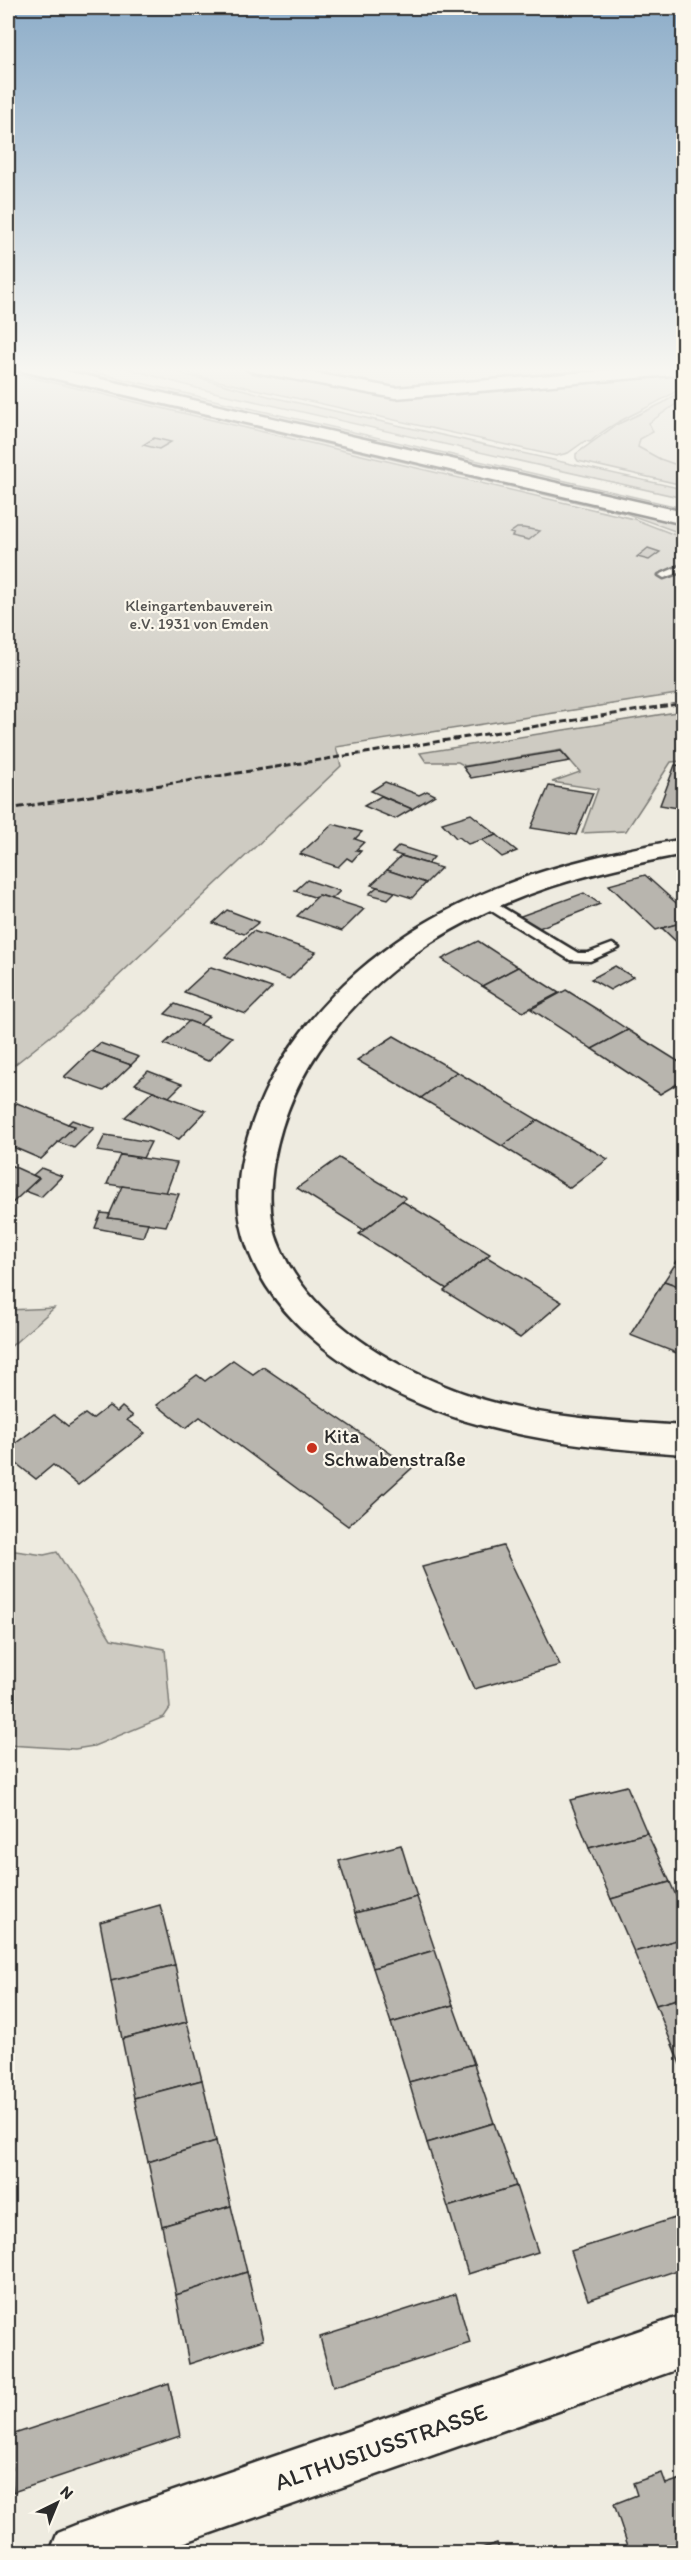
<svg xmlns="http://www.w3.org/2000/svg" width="691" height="2560" font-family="Itim,sans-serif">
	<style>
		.built { fill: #dedbd1 }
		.green { fill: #cecbc2; stroke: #7c7b76; stroke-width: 1.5 }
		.building { fill: #b8b5ae; stroke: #2b2b2b; stroke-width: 1.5 }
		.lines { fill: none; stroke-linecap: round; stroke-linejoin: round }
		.lane-casing { stroke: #2b2b2b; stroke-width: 5 }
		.street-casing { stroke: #2b2b2b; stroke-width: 5 }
		.secondary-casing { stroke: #2b2b2b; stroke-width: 5 }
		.lane { fill: #fbf7ec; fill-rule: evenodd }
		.street { fill: #fbf7ec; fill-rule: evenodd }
		.secondary { fill: #fbf7ec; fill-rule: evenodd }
		.rail { stroke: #2b2b2b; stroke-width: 3; stroke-dasharray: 7 3; stroke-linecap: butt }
		.poi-dot { fill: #c8321e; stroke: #fbf7ec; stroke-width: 2 }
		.labels { text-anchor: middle; stroke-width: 4.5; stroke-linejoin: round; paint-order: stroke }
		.far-park-label { font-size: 16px; fill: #545351; stroke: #fbf7ec }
		.poi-label { font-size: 20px; fill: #2b2b2b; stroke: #fbf7ec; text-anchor: start }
		.near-street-label { font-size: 24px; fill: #2b2b2b; stroke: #fbf7ec }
	</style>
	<rect width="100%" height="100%" fill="#eeebe0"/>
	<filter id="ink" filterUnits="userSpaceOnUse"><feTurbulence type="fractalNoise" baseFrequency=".0167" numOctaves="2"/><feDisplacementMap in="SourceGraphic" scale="12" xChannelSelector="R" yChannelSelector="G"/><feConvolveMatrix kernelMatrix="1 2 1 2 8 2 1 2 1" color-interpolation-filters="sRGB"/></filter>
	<g filter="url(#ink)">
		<g class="built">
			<path d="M250 366H683L684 386 657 403 614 423 590 442 382 392Z"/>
			<path d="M683 400V480L604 458Z"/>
		</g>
		<g class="green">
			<path d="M43 366H67L683 508V513Z"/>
			<path d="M119 366H152L276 398 683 489V498L196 388Z"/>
			<path d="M165 366H250L382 392 683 369 684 386C654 408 617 417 590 442L585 441 568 453 556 456 205 378Z"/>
			<path d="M8 367 683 523V534L628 514 8 370Z"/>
			<path d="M8 372 634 519 683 538V693L336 747 341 766 77 1015 8 1070Z"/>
			<path d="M683 390V399L649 423 653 432 640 439 638 447 660 459 683 467V485L578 461 576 458V454L616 425 663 403Z"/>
			<path d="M683 711V761L671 762 626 831 582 833 598 789 552 782 580 772 561 750 465 766 458 762H426L420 753Z"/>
			<path d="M54 1308 8 1349V1310Z"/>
			<path d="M8 1550 44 1555 57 1552 111 1639 165 1649 170 1708 164 1717 94 1746 75 1749 8 1745Z"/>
		</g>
		<g class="building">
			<path d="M154 438 171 442 159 449 143 445Z"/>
			<path d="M517 528H523L540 531 529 540 512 536 514 534 510 533Z"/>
			<path d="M648 548 660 552 649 560 637 557Z"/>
			<path d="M561 751 570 761 471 778 463 767Z"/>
			<path d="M675 765 684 766V809L660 805Z"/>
			<path d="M385 782 419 795 427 791 435 795 412 809 371 791Z"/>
			<path d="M549 786 593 793 576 835 531 828Z"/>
			<path d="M381 796 412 809 395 819 364 806Z"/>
			<path d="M471 814 497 835 468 844 459 837 456 838 442 823Z"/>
			<path d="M333 824 362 832 355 839 364 842 356 850 361 851 352 861 347 858 338 867 300 854Z"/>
			<path d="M497 835 517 851 502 857 482 840Z"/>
			<path d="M399 846 434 857 428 864 392 853Z"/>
			<path d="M401 856 428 864 441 868 426 883 387 870Z"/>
			<path d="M387 870 426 883 412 898 371 885Z"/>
			<path d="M645 875 684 910V922L656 930 609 885Z"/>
			<path d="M307 880 340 891 332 899 319 895 317 898 295 891Z"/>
			<path d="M377 887 395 892 388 899 369 894Z"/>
			<path d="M584 893 600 904 534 930 518 917Z"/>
			<path d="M319 895 332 899 364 909 342 931 297 916Z"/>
			<path d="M227 910 259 922 244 934 213 923Z"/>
			<path d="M684 922V949L662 928Z"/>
			<path d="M253 931 316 952 289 979 225 957Z"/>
			<path d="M478 941 518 967 482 986 442 959Z"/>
			<path d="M615 966 633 977 610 990 591 979Z"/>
			<path d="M211 967 272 988 246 1014 184 992Z"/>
			<path d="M518 967 559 993 523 1012 482 986Z"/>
			<path d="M566 990 598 1010 628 1030 592 1049 531 1009Z"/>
			<path d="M175 1004 209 1016 200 1025 165 1014Z"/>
			<path d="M189 1021 200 1025 232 1037 208 1061 164 1044Z"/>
			<path d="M628 1030 684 1065V1080L660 1094 592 1049Z"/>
			<path d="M394 1036 457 1072 421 1098 357 1060Z"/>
			<path d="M100 1043 139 1057 131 1065 91 1051Z"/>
			<path d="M91 1051 131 1065 104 1091 64 1077Z"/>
			<path d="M148 1071 182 1084 169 1097 135 1084Z"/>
			<path d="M457 1072 538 1120 502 1146 421 1098Z"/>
			<path d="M153 1091 169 1097 206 1111 179 1139 125 1117Z"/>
			<path d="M17 1103 68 1124 75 1126 41 1159 8 1145V1112Z"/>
			<path d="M72 1120 94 1128 74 1148 58 1142 75 1126 68 1124Z"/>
			<path d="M538 1120 608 1159 570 1188 502 1146Z"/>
			<path d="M105 1135 151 1142 143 1158 97 1151Z"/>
			<path d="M120 1155 177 1163 166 1193 107 1184Z"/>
			<path d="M339 1158 406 1198 364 1230 297 1188Z"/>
			<path d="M8 1164 39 1178 8 1207Z"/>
			<path d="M41 1168 62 1176 41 1197 25 1191 39 1178 33 1175Z"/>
			<path d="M122 1186 179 1194 166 1226 108 1218Z"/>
			<path d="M402 1201 490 1254 447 1289 359 1234Z"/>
			<path d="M101 1213 110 1214 108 1218 148 1223 143 1237 95 1228Z"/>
			<path d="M684 1251V1288L664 1281Z"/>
			<path d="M487 1257 562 1302 520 1338 444 1291Z"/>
			<path d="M664 1281 684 1288V1356L630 1335Z"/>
			<path d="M233 1360 253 1374 263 1367 412 1468 348 1526 200 1417 186 1428 157 1405 197 1375 205 1381Z"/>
			<path d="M109 1406 117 1412 122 1407 133 1416 127 1420 145 1433 78 1485 53 1465 36 1479 8 1457V1449L54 1415 68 1426 85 1414 92 1419Z"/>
			<path d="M503 1546 560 1665 474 1689 422 1567Z"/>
			<path d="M627 1786 647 1833 589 1848 570 1800Z"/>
			<path d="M647 1833 670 1882 611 1899 589 1848Z"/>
			<path d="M401 1845 417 1897 355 1913 339 1861Z"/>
			<path d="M670 1882 684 1914V1938L634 1952 611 1899Z"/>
			<path d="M417 1897 435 1950 373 1968 355 1913Z"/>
			<path d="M160 1905 175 1965 111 1981 100 1922Z"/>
			<path d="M684 1938V1997L656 2005 634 1952Z"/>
			<path d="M435 1950 453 2005 391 2023 373 1968Z"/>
			<path d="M175 1965 187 2022 122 2039 111 1981Z"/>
			<path d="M684 1997V2063L680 2064 656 2005Z"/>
			<path d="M453 2005 474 2064 409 2082 391 2023Z"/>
			<path d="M187 2022 202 2080 134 2098 122 2039Z"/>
			<path d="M474 2064 494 2123 427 2143 409 2082Z"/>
			<path d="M202 2080 216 2141 148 2162 134 2098Z"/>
			<path d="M494 2123 516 2186 448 2207 427 2143Z"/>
			<path d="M216 2141 231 2206 162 2226 148 2162Z"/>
			<path d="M516 2186 538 2252 468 2274 448 2207Z"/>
			<path d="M231 2206 247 2272 176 2295 162 2226Z"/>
			<path d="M684 2215V2268L588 2300 571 2251Z"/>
			<path d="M247 2272 263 2340 189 2364 176 2295Z"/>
			<path d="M456 2294 470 2343 333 2387 320 2337Z"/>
			<path d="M169 2383 180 2436 13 2492 8 2436Z"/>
			<path d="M662 2473 666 2484 684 2478V2552H630L614 2504 637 2495 633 2483Z"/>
			<path d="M497 2543 500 2552H470Z"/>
		</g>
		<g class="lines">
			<defs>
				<g id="lane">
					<path d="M684 564V571L664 578 659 575Z"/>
					<path d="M487 898 578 953H588L612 944 619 948 590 961 570 960 482 905V899Z"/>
				</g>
				<g id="street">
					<path d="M242 366H277L395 388 660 366H684V374L395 398 250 371Z"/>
					<path d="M684 839V854C595 871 507 893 430 943 352 995 291 1067 274 1160 269 1189 268 1220 280 1247 308 1314 381 1360 445 1386 519 1417 604 1421 684 1426V1454C616 1449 550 1443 484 1426 388 1401 262 1331 241 1224 233 1186 244 1143 258 1108 292 1024 362 957 441 914 516 873 600 854 684 839Z"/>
					<path d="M684 2315V2367L157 2552H50L58 2532 78 2524Z"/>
				</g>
				<path id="secondary" d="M14 366H44L684 512V524L22 371Z"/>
			</defs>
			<use href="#lane" class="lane-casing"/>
			<use href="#street" class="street-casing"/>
			<use href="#secondary" class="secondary-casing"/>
			<use href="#lane" class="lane"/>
			<use href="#street" class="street"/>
			<use href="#secondary" class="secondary"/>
			<path class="rail" d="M8 809 684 703"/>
		</g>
	</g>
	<linearGradient id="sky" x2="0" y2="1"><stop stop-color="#8dadc9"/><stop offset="0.51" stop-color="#f7f6f1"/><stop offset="1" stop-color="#f7f6f1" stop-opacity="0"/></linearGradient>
	<rect width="691" height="724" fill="url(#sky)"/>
	<circle class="poi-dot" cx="312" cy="1448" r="6"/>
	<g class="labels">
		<g class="far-park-label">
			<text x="199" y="611">Kleingartenbauverein<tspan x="199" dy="18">e.V. 1931 von Emden</tspan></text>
		</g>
		<g class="poi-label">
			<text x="324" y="1443">Kita<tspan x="324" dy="23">Schwabenstraße</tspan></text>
		</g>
		<g class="near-street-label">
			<text transform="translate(381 2447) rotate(-19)" y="8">ALTHUSIUSSTRASSE</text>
		</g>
	</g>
	<rect width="691" height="2560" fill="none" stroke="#fbf7ec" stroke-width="30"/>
	<rect x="15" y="15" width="661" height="2530" fill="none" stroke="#2b2b2b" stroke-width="2" filter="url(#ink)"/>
	<g transform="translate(57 2503) rotate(43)" stroke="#fbf7ec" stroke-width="4.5" paint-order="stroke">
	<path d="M0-4.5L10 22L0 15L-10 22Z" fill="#2b2b2b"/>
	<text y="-9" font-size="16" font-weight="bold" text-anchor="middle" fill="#2b2b2b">N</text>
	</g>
</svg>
